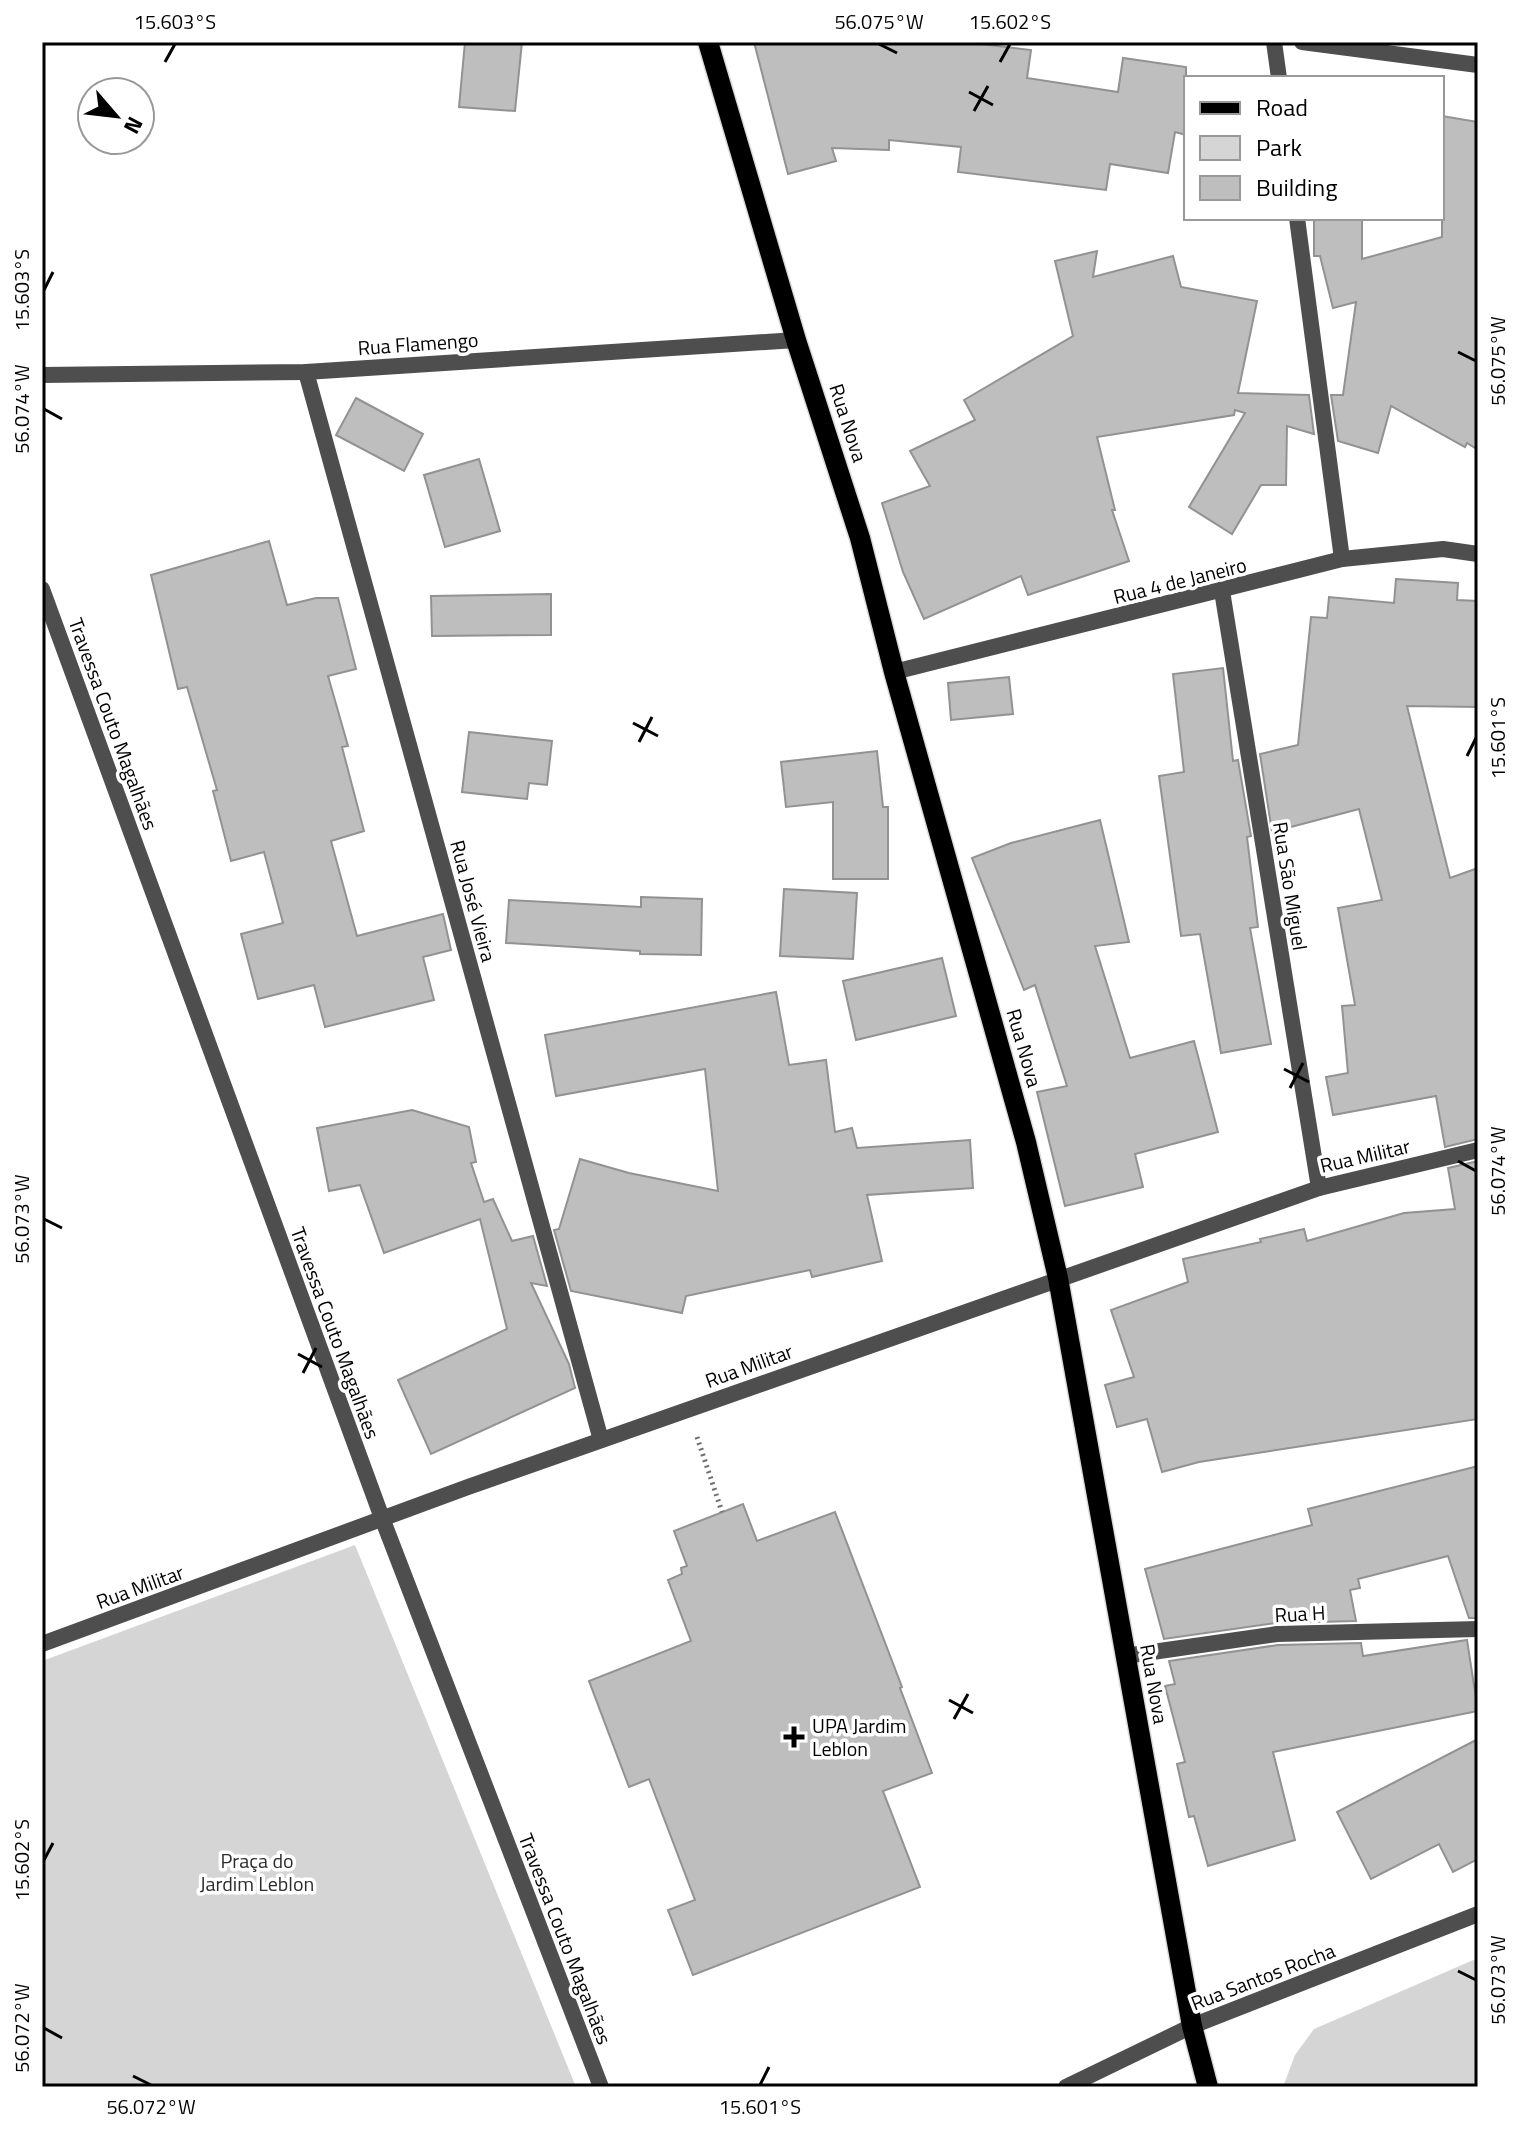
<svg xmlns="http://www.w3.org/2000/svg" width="1520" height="2129" font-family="'Titillium Web',sans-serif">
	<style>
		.green { fill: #d5d5d5 }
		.building { fill: #bebebe; stroke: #929292; stroke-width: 2 }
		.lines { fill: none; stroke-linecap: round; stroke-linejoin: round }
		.primary-casing { stroke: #dbdbdb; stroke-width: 23 }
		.path { stroke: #707070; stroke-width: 5; stroke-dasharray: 2 4; stroke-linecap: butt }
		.minor { stroke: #4e4e4e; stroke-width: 16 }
		.primary { stroke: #000; stroke-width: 20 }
		.ticks { fill: none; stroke: #000; stroke-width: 3 }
		.poi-dot { fill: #000; stroke: #fff; stroke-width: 3 }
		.labels { text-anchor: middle; stroke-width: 7; stroke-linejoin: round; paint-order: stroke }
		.street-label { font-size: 20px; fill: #000; stroke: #fff }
		.poi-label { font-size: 20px; fill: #000; stroke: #fff; text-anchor: start }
		.park-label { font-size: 20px; fill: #2c2c2c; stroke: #fff }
		.neatline { fill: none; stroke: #000; stroke-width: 3 }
		.ticks-label { font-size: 20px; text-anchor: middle; fill: #000 }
	</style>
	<rect width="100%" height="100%" fill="#fff"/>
	<g class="green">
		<path d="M355 1545 576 2087H42V1661Z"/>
		<path d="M1478 1958V2087H1283L1295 2055 1314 2029Z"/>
	</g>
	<g class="building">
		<path d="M465 42H522L515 111 459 107Z"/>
		<path d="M754 42H964L1031 50 1027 78 1118 92 1123 58 1186 67V135L1175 132 1168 173 1110 164 1106 190 958 172 961 147 889 140V150L832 148 836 161 788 174Z"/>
		<path d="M1442 116 1478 122V450L1467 443 1465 447 1391 406 1378 453 1338 441 1331 395H1343L1356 302 1333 308 1320 256H1314V218H1362V259L1442 237Z"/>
		<path d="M1097 251 1093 277 1173 256 1181 287 1257 301 1238 393 1309 395 1314 434 1287 426 1286 485H1261L1232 534 1189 507 1245 413 1235 410 1234 415 1097 437 1115 510H1112L1129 561 1028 595 1021 576 924 619 903 572 882 503 930 486 910 451 975 420 964 400 1073 336 1055 261Z"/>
		<path d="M356 398 423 434 404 471 336 435Z"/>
		<path d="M479 459 500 531 445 547 424 475Z"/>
		<path d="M269 541 287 605 316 598H338L356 669 328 676 348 746 342 747 364 831 331 841 357 936 443 914 451 950 423 957 434 1000 325 1027 314 985 258 999 241 934 283 923 264 852 231 861 213 791 217 790 187 687 178 689 151 575Z"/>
		<path d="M1396 579 1458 583 1457 600 1478 601V707L1407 706 1450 878 1478 868V1139L1445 1147 1436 1096 1333 1115 1326 1077 1348 1073 1342 1006 1355 1005 1338 908 1382 900 1359 809 1272 832 1260 754 1298 745 1311 617 1327 618 1329 597 1394 603Z"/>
		<path d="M551 594V635L432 636 431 596Z"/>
		<path d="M1223 668 1233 761 1238 760 1251 836 1247 837 1258 927 1250 928 1271 1044 1221 1053 1200 934 1181 936 1159 776 1184 772 1173 674Z"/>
		<path d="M1009 677 1013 714 951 720 948 683Z"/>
		<path d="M469 732 552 741 547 785 529 783 527 799 462 792Z"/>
		<path d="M877 751 883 807H888V879H833V802L786 807 781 762Z"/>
		<path d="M1100 820 1129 942 1095 946 1130 1058 1194 1041 1218 1132 1135 1154 1143 1187 1065 1206 1037 1092 1067 1086 1035 985 1024 990 972 858 1011 843Z"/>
		<path d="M784 889 857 893 853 959 780 956Z"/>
		<path d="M641 897 702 899 701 955 640 954V951L506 943 509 900 641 907Z"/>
		<path d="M942 958 956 1016 856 1040 843 981Z"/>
		<path d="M776 992 789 1065 826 1060 835 1132 852 1128 857 1148 970 1140 973 1188 867 1195 882 1261 812 1277 810 1270 686 1296 682 1313 571 1291 554 1230 559 1229 580 1159 629 1173 718 1191 705 1069 556 1096 545 1035Z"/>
		<path d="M412 1110 469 1127 476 1162 471 1163 484 1202 493 1199 512 1241 533 1236 547 1286 531 1283 569 1364 575 1388 431 1454 398 1380 507 1329 480 1219 384 1253 360 1185 329 1191 317 1128Z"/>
		<path d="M1478 1161V1419L1199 1462 1162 1472 1147 1419 1117 1427 1105 1385 1134 1377 1111 1310 1188 1282 1183 1259 1261 1242 1260 1239 1304 1229 1307 1241 1404 1213 1455 1209 1448 1168Z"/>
		<path d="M1478 1466V1618H1469L1448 1556 1358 1579 1360 1588 1350 1590 1356 1621 1276 1623 1164 1639 1145 1569 1312 1525 1308 1509Z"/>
		<path d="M743 1504 757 1541 835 1512 902 1687 900 1688 932 1773 883 1791 920 1887 693 1975 668 1910 695 1900 649 1779 629 1787 589 1681 691 1641 668 1580 682 1574 681 1568 687 1566 674 1531Z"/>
		<path d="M1467 1640 1478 1711 1273 1752 1295 1840 1208 1866 1194 1816 1189 1817 1177 1764 1185 1762 1165 1686 1175 1684 1169 1661 1278 1645 1361 1643 1363 1656Z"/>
		<path d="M1478 1739V1859L1453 1872 1439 1844 1371 1879 1337 1812Z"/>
	</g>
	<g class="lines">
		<defs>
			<path id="primary" d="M708 42 796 340 860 538 894 672 1026 1142 1058 1278 1192 2026 1208 2087"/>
		</defs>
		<use href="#primary" class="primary-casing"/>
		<path class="path" d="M697 1437 722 1512"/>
		<g class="minor">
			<path d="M1274 42 1279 78"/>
			<path d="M1302 42 1478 65"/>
			<path d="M1297 218 1342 559"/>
			<path d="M306 372 601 1440"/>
			<path d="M42 375 306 372 796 340"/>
			<path d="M42 589 382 1518 601 2087"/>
			<path d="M1222 591 1319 1188"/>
			<path d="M894 672 1342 559 1443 549 1478 554"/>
			<path d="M42 1644 468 1487 1319 1188 1478 1150"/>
			<path d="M1125 1656 1277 1634 1478 1629"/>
			<path d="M1066 2087 1192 2026 1478 1914"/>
		</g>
		<use href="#primary" class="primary"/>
	</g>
	<path class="ticks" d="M879 44 897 53M165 62 175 44M1000 62 1010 44M969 92 993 105M974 111 988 86M44 290 53 272M1458 352 1476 361M44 409 62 419M633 723 658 736M639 742 652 717M1467 756 1476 738M1284 1069 1309 1082M1290 1088 1303 1063M1458 1161 1476 1171M44 1219 62 1228M298 1354 322 1367M303 1373 316 1348M949 1700 973 1713M954 1719 968 1694M44 1860 53 1843M1458 1971 1476 1980M44 2028 62 2038M133 2076 151 2085M760 2085 769 2067"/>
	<path class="poi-dot" d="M790 1725h8v8h8v8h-8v8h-8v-8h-8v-8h8z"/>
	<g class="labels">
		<g class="street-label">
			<text transform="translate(418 344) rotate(-4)" y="7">Rua Flamengo</text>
			<text transform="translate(848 423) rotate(72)" y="7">Rua Nova</text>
			<text transform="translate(1180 581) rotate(-14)" y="7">Rua 4 de Janeiro</text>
			<text transform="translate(113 724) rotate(70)" y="7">Travessa Couto Magalhães</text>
			<text transform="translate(1290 886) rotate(81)" y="7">Rua São Miguel</text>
			<text transform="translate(473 901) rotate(75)" y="7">Rua José Vieira</text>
			<text transform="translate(1024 1048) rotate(74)" y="7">Rua Nova</text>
			<text transform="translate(1365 1156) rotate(-13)" y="7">Rua Militar</text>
			<text transform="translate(335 1333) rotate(70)" y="7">Travessa Couto Magalhães</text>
			<text transform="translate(749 1366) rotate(-20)" y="7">Rua Militar</text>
			<text transform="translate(140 1587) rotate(-20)" y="7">Rua Militar</text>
			<text transform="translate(1300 1614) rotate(-3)" y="7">Rua H</text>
			<text transform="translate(1154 1684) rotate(80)" y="7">Rua Nova</text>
			<text transform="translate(565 1939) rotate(69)" y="7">Travessa Couto Magalhães</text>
			<text transform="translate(1263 1977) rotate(-21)" y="7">Rua Santos Rocha</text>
		</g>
		<g class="poi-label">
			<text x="812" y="1733">UPA Jardim<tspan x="812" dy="23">Leblon</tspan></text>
		</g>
		<g class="park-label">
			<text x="257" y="1868">Praça do<tspan x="257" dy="23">Jardim Leblon</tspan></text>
		</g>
	</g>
	<rect width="1520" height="2129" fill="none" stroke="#ffffff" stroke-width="88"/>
	<rect x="1184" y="76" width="260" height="144" fill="#ffffff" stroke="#999999" stroke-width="2"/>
	<rect x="1200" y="102" width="40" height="12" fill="#000000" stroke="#999999" stroke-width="2"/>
	<text x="1256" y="116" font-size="24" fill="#000000">Road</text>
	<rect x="1200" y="136" width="40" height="24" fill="#d5d5d5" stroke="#999999" stroke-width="2"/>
	<text x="1256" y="156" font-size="24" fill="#000000">Park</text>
	<rect x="1200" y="176" width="40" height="24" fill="#bebebe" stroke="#999999" stroke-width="2"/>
	<text x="1256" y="196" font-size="24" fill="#000000">Building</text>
	<g transform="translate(116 116) rotate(118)"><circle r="38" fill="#ffffff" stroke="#999999" stroke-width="2"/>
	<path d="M0-6L14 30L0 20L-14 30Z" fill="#000000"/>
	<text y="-12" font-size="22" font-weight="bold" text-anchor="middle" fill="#000000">N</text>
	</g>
	<rect x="44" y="44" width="1432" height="2041" class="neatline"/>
	<g class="ticks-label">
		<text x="175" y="29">15.603°S</text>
		<text x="879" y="29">56.075°W</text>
		<text x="1010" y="29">15.602°S</text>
		<text transform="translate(22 290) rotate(-90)" y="7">15.603°S</text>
		<text transform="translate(1498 361) rotate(-90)" y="7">56.075°W</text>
		<text transform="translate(22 409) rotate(-90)" y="7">56.074°W</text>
		<text transform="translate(1498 738) rotate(-90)" y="7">15.601°S</text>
		<text transform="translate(1498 1171) rotate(-90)" y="7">56.074°W</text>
		<text transform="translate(22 1219) rotate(-90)" y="7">56.073°W</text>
		<text transform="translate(22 1860) rotate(-90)" y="7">15.602°S</text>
		<text transform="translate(1498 1980) rotate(-90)" y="7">56.073°W</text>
		<text transform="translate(22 2028) rotate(-90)" y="7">56.072°W</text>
		<text x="151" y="2114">56.072°W</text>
		<text x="760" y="2114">15.601°S</text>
	</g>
</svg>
